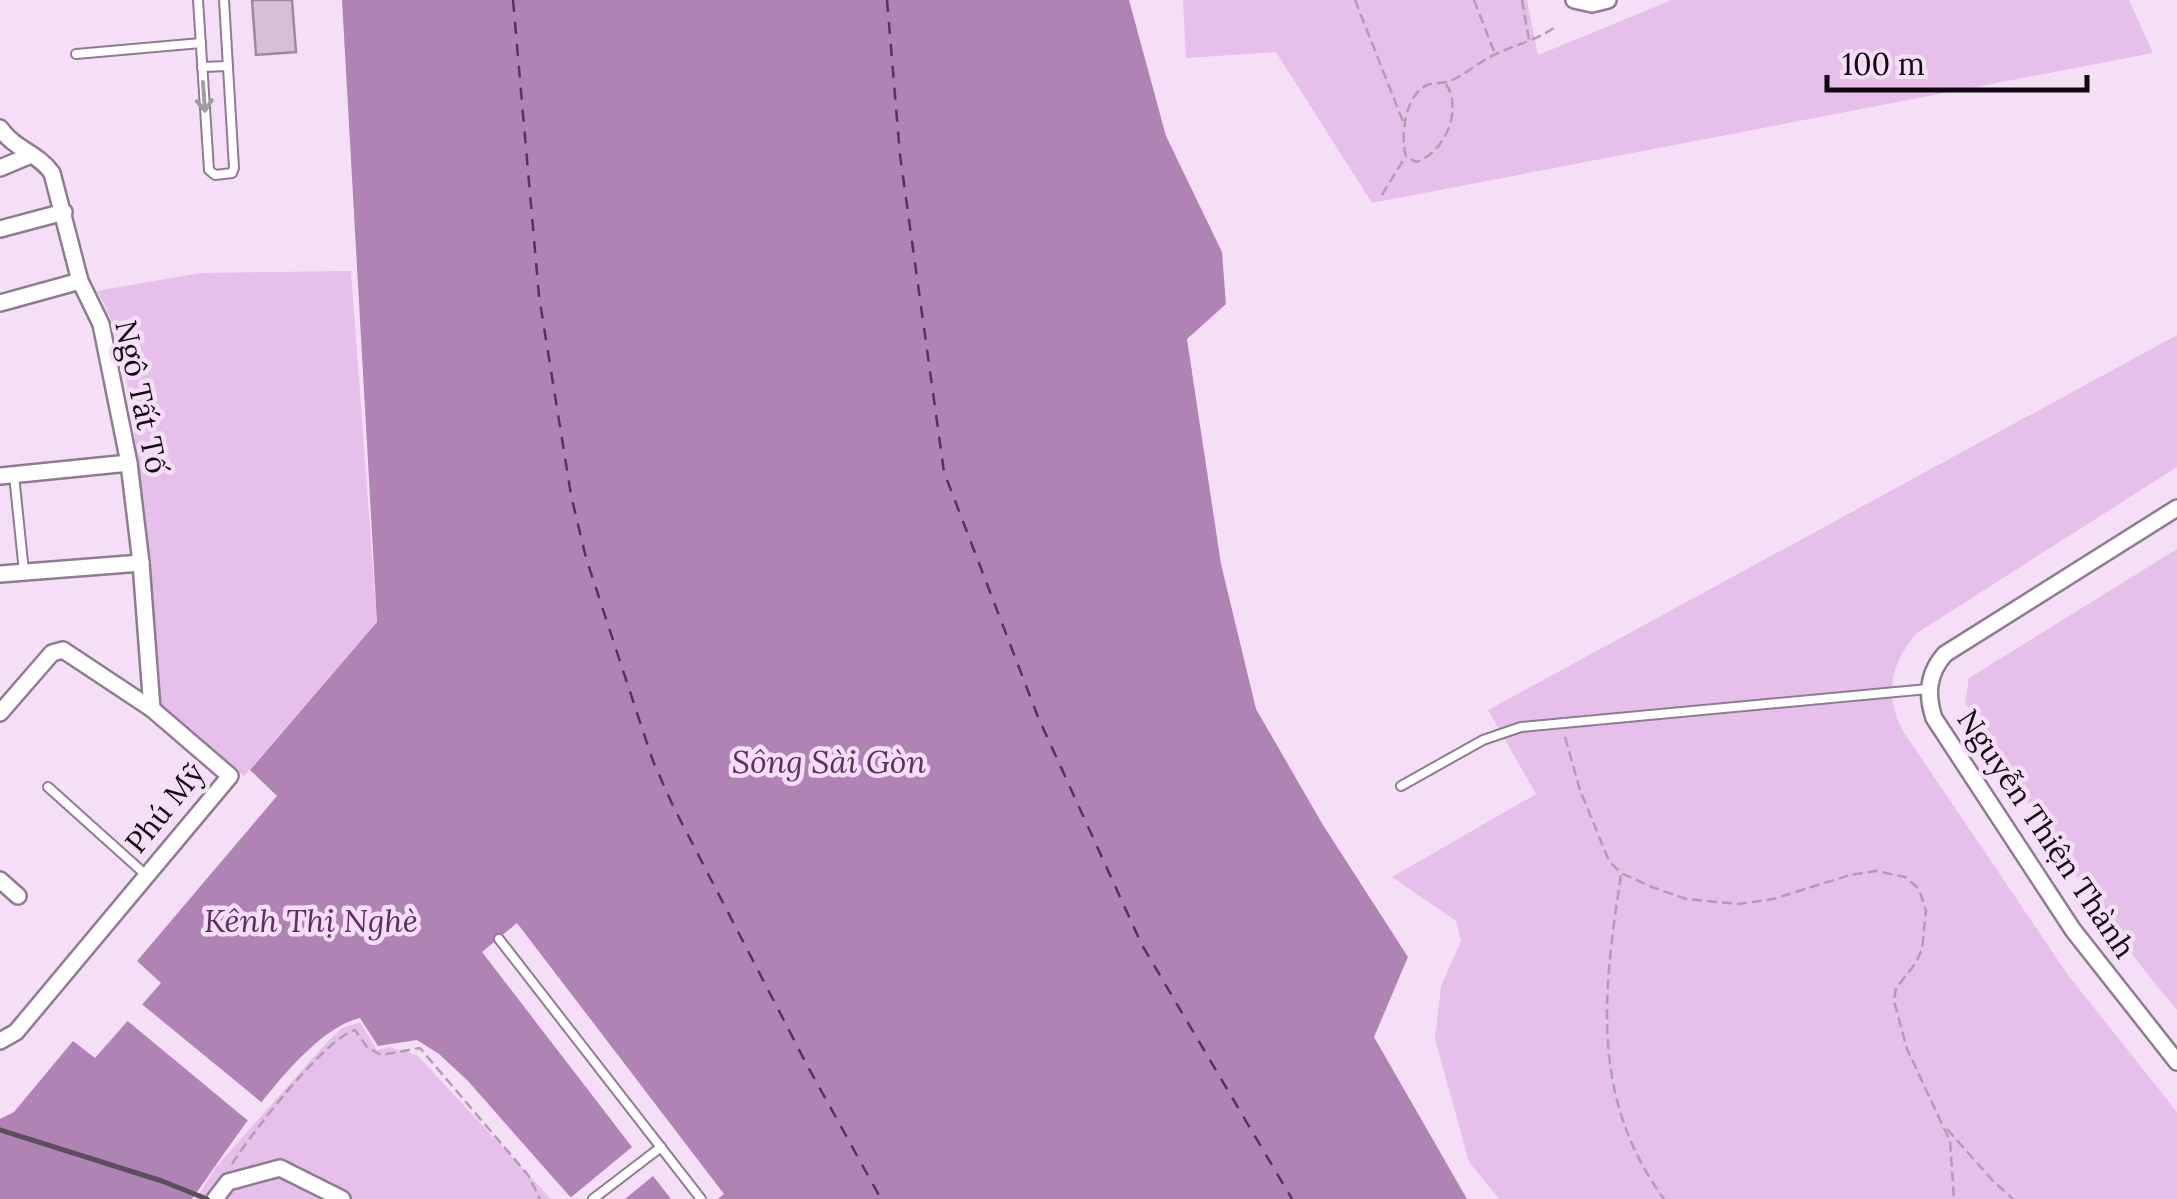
<svg xmlns="http://www.w3.org/2000/svg" width="2177" height="1199" font-family="Lora,serif">
	<style>
		.green { fill: #e6bfea }
		.water { fill: #af84b5 }
		.pier { fill: #f5dff7 }
		.lines { fill: none; stroke-linecap: round; stroke-linejoin: round }
		.ferry { stroke: #612b68; stroke-width: 2.5; stroke-dasharray: 12 10; stroke-linecap: butt }
		.building { fill: #d5c0d7; stroke: #9c889f; stroke-width: 2.5 }
		.service-casing { stroke: #8f7c92; stroke-width: 12 }
		.minor-casing { stroke: #8f7c92; stroke-width: 20 }
		.path { stroke: #af9eb1; stroke-width: 2.5; stroke-dasharray: 10 5; stroke-linecap: butt }
		.service { stroke: #fff; stroke-width: 8 }
		.minor { stroke: #fff; stroke-width: 15 }
		.rail { stroke: #5b4f5c; stroke-width: 5 }
		.oneway { stroke: #9f9d9f }
		.labels { text-anchor: middle; stroke-width: 9; stroke-linejoin: round; paint-order: stroke }
		.street-label { font-size: 30px; fill: #100910; stroke: #f5dff7 }
		.water-label { font-size: 32px; font-style: italic; fill: #612b68; stroke: #f5dff7 }
	</style>
	<rect width="100%" height="100%" fill="#f5dff7"/>
	<g class="green">
		<path d="M1183 0H1527L1538 55 1672 0H2129L2153 53 1372 203 1276 52 1186 58Z"/>
		<path d="M351 271 377 622 244 776 160 706C155 618 147 533 136 446 129 396 124 335 97 291L200 273Z"/>
		<path d="M2177 335V467L1917 633C1890 663 1884 696 1903 731L2068 975 2177 1112V1199H1499L1469 1162 1435 1039 1441 986 1461 941 1456 921 1392 877 1536 794 1488 710Z"/>
		<path d="M2177 549V1010C2096 915 2031 809 1965 703L1969 678Z"/>
		<path d="M360 1022 377 1050 389 1047 417 1055 551 1199H196L216 1167 327 1042 342 1028Z"/>
	</g>
	<path class="water" d="M342 0H1129L1166 136 1222 252 1226 304 1187 339 1221 564 1256 709 1323 825 1408 957 1374 1037 1467 1199H572L468 1081 439 1054 417 1040 378 1046 360 1018C300 1032 229 1149 192 1199H0V1119L14 1112 73 1041 95 1058 161 983 137 961 277 796 250 770 377 622Z"/>
	<g class="pier">
		<path d="M517 923 724 1194 718 1199H671L653 1176 625 1199H569L632 1147 482 952Z"/>
		<path d="M138 1001 266 1106 252 1124 124 1018Z"/>
	</g>
	<g class="lines">
		<g class="ferry">
			<path d="M513 0 539 296 571 495 586 558 638 716 653 761 673 806 808 1067 881 1199"/>
			<path d="M887 0 900 155 944 472 1038 717 1142 945 1292 1199"/>
		</g>
	</g>
	<path class="building" d="M252 0H292L296 52 256 55Z"/>
	<g class="lines">
		<defs>
			<g id="service">
				<path d="M198 0 209 170 215 175 232 173 234 168 224 0"/>
				<path d="M76 54 201 43"/>
				<path d="M202 67 228 66"/>
				<path d="M14 475 24 572"/>
				<path d="M1401 786 1483 740 1521 727 1928 689"/>
				<path d="M48 787 146 875"/>
				<path d="M499 939 701 1199"/>
				<path d="M593 1199 661 1147"/>
			</g>
			<g id="minor">
				<path d="M1574 0 1592 4 1608 0"/>
				<path d="M0 128C14 149 38 153 52 173L80 281 101 324 129 463 141 563 152 709"/>
				<path d="M0 168 31 155"/>
				<path d="M0 229 64 212"/>
				<path d="M0 303 80 281"/>
				<path d="M0 476 129 463"/>
				<path d="M2177 508 1945 654C1928 673 1926 694 1934 718L2073 930 2177 1062"/>
				<path d="M0 574 141 563"/>
				<path d="M0 713 52 653 63 650 152 709 230 776 16 1032 0 1041"/>
				<path d="M0 880 18 896"/>
				<path d="M215 1199 228 1182 280 1168 342 1199"/>
			</g>
		</defs>
		<use href="#service" class="service-casing"/>
		<use href="#minor" class="minor-casing"/>
		<g class="path">
			<path d="M1355 0 1404 124"/>
			<path d="M1474 0 1495 54"/>
			<path d="M1522 0 1529 40"/>
			<path d="M1446 84C1463 109 1445 153 1416 162L1406 156C1400 136 1405 95 1427 85 1435 82 1443 84 1450 81 1467 74 1481 60 1498 53 1517 44 1538 40 1555 27"/>
			<path d="M1382 195 1405 157"/>
			<path d="M1565 737 1580 790 1609 861 1621 873 1652 887 1686 899 1739 904 1773 899 1850 875 1876 871 1905 877 1919 889 1926 911 1922 949 1916 963 1896 988 1894 1001 1907 1049 1950 1141 1954 1199"/>
			<path d="M1621 875C1603 992 1590 1098 1664 1199"/>
			<path d="M1947 1129 1993 1181 2013 1199"/>
			<path d="M232 1164C251 1134 324 1039 355 1030L367 1047 381 1055 420 1048 528 1175 540 1199"/>
		</g>
		<use href="#service" class="service"/>
		<use href="#minor" class="minor"/>
		<path class="rail" d="M0 1130 162 1181 207 1199"/>
	</g>
	<defs><path id="oneway-shaft" d="M-6 0H5M1.5-3L5.5 0L1.5 3" fill="none" stroke-width="1.6" stroke-linecap="round" stroke-linejoin="round" transform="scale(2.5)"/></defs>
	<use class="oneway" href="#oneway-shaft" transform="translate(204 97) rotate(86)"/>
	<g class="labels">
		<g class="street-label">
			<text transform="translate(141 397) rotate(78)" y="10">Ngô Tất Tố</text>
			<text transform="translate(165 808) rotate(-51)" y="10">Phú Mỹ</text>
			<text transform="translate(2046 834) rotate(56)" y="10">Nguyễn Thiện Thành</text>
		</g>
		<g class="water-label">
			<text x="829" y="773">Sông Sài Gòn</text>
			<text x="311" y="932">Kênh Thị Nghè</text>
		</g>
	</g>
	<path d="M1827 75v15h260v-15" fill="none" stroke="#100910" stroke-width="5"/>
	<text x="1842" y="75" font-size="30" fill="#100910" stroke="#f5dff7" stroke-width="8" paint-order="stroke">100 m</text>
</svg>
